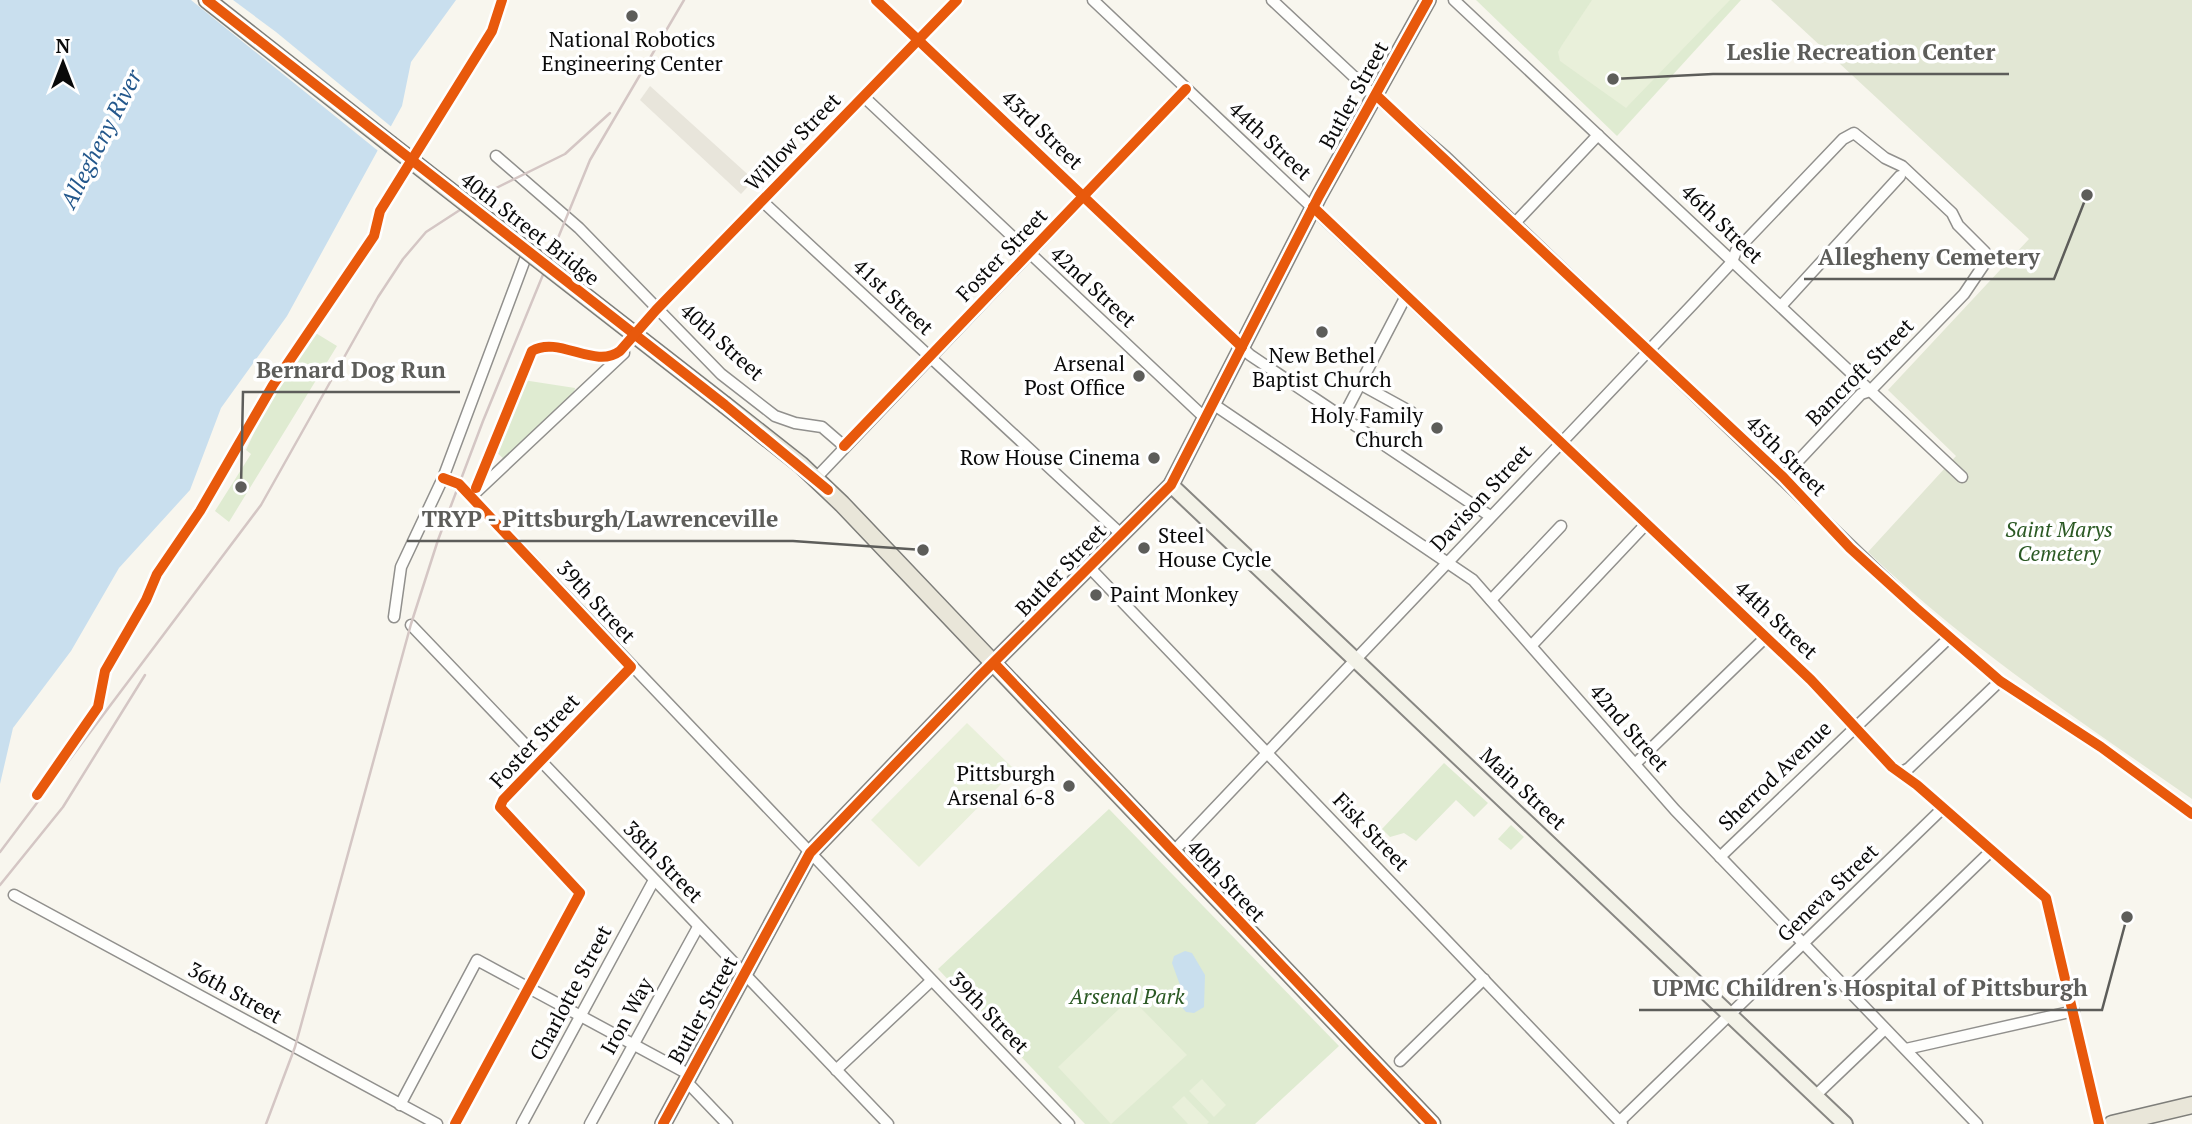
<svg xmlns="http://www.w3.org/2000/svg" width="2192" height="1124" font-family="'PT Serif',serif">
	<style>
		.green { fill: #dfebd1 }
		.cemetery { fill: #e2e7d4 }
		.pitch { fill: #e9f0da }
		.plaza { fill: #e8e5db }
		.water { fill: #c9dfee }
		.pier { fill: #f8f6ee }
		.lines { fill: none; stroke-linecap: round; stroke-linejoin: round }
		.street-casing { stroke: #91908d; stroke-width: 13 }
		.secondary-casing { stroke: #888783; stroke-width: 18 }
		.primary-casing { stroke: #7e7e7a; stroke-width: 19 }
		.street { stroke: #fefefc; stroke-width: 10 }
		.secondary { stroke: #f3f2e8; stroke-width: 14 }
		.primary { stroke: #e9e6d9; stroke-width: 16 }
		.rail { stroke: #d4c6c4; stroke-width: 2.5 }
		.primary-bridge-casing { stroke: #7e7e7a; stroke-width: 19; stroke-linecap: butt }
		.primary-bridge { stroke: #e9e6d9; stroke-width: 16 }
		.cycleway-casing { stroke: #fff; stroke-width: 15 }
		.cycleway { stroke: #e8590c; stroke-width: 10 }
		.poi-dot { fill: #5d5d5a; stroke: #fff; stroke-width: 2.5 }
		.labels { text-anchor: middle; stroke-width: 7; stroke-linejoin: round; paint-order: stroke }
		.poi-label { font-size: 21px; fill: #0a0a0a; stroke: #fff; text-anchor: end }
		.street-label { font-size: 21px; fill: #0a0a0a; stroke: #fff }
		.park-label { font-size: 21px; font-style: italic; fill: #2b5924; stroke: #fff }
		.water-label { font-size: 23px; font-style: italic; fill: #24588c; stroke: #fff }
		.leader { fill: none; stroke: #5d5d5a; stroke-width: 2.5 }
		.callout-dot { fill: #5d5d5a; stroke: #fff; stroke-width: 2.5 }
		.callout-label { font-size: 23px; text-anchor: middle; font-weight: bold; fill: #5d5d5a; stroke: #fff; stroke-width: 7; stroke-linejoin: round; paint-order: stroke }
	</style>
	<rect width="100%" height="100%" fill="#f8f6ee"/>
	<g class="green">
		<path d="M1476 0H1741L1617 136Z"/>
		<path d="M314 332 337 346 229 522 215 511 251 454 246 450 268 403Z"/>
		<path d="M523 380 575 388 573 397 505 460 494 450Z"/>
		<path d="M1444 763 1488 803 1474 817 1456 800 1416 841 1404 833 1390 837 1382 829Z"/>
		<path d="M1109 809 1339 1046 1255 1124H1085L938 969Z"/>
		<path d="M1511 825 1524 837 1511 850 1498 839Z"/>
	</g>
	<path class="cemetery" d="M1771 0H2192V799C2080 721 1967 647 1868 552L1956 456 1888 390 2029 239Z"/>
	<g class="pitch">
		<path d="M1592 0H1730L1626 108 1560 61 1558 52 1562 45Z"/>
		<path d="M967 723 1015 770 919 867 871 820Z"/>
		<path d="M1138 1005 1187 1055 1111 1124 1058 1067 1121 1007Z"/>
		<path d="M1202 1079 1226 1105 1214 1117 1189 1091Z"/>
		<path d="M1184 1096 1209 1122 1207 1124H1188L1172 1107Z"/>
	</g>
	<path class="plaza" d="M650 86 754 180 741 194 640 100Z"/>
	<g class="water">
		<path d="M0 0H456L411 62 402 106 287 316 221 408 190 490 119 568 71 651 13 728 0 784Z"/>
		<path d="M1185 951 1192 953 1205 975 1204 1007 1194 1013 1186 1012 1181 1006 1180 985 1172 963 1174 956Z"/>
	</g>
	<path class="pier" d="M191 0H233L276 32 394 129 382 154Z"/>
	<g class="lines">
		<defs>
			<g id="street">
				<path d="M876 0 1250 355 1490 516"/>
				<path d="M1093 0 1811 680 1892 767 1917 785 2046 898 2099 1124"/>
				<path d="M1272 0 1366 88 1446 157 1916 608 2000 681 2101 747 2192 814"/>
				<path d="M1454 0 1962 477"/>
				<path d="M863 96 1205 418"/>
				<path d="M496 156 579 228 721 374 775 416 795 423 822 427 844 446"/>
				<path d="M762 201 1122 535"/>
				<path d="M1515 223 1598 135"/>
				<path d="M1781 306 1900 176"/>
				<path d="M656 310 957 0"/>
				<path d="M1360 384 1411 412"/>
				<path d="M1213 404 1473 580 1675 810 1977 1124"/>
				<path d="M1343 417 1406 296"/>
				<path d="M443 478 459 484 1069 1124"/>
				<path d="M816 478 1186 89"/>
				<path d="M471 497 624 353"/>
				<path d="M1090 568 1622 1124"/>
				<path d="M1491 600 1561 526"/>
				<path d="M394 617 401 567 443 478 533 238"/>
				<path d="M411 625 888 1124"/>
				<path d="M1532 645 1646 524"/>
				<path d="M1635 764 1766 637"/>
				<path d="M1900 773 1909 768 2000 681"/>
				<path d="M532 842 500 807 503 800 631 667"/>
				<path d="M1173 852 1693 304 1732 262 1736 251 1843 139 1854 133 1885 158 1902 166 1952 213 1958 225 1985 252 1987 260 1964 294 1870 391 1861 394 1783 477"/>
				<path d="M1720 857 1950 637"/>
				<path d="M14 895 437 1124"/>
				<path d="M1848 989 1991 851"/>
				<path d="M1906 1049 2074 1011"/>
				<path d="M1400 1061 1484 979"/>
				<path d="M836 1070 931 981"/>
				<path d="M686 1081 727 1124"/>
				<path d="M1816 1095 1885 1029"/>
				<path d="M400 1105 477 960 690 1075"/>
				<path d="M1620 1121 1942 809"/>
				<path d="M522 1124 654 880"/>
				<path d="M590 1124 698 927"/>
			</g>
			<g id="secondary">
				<path d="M1171 485 1845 1124"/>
				<path d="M663 1124 810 853 980 676 1171 485 1319 196 1428 0"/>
			</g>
			<g id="primary">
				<path d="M207 0 390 144"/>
				<path d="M725 405 801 465 842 504 1432 1124"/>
				<path d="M2112 1124 2192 1105"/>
			</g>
		</defs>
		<use href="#street" class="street-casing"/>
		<use href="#secondary" class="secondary-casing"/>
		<use href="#primary" class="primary-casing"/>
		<use href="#street" class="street"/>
		<use href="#secondary" class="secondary"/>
		<use href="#primary" class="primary"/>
		<g class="rail">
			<path d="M0 852 261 505 378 297 403 259 426 232 486 193 565 154 610 113"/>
			<path d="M0 885 63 807 145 675"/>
			<path d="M266 1124 295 1047 411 624 438 540 483 421 590 160 684 0"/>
		</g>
		<defs>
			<path id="primary-bridge" d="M390 144 725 405"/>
		</defs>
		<use href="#primary-bridge" class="primary-bridge-casing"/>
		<use href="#primary-bridge" class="primary-bridge"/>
		<defs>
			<g id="cycleway">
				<path d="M207 0 725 405 828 490"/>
				<path d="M876 0 1242 347"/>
				<path d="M1376 95 1783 477 1850 548 1916 608 2000 681 2101 747 2192 814"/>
				<path d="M1313 207 1811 680 1892 767 1917 785 2046 898 2099 1124"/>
				<path d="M844 446 1186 89"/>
				<path d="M443 478 459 484 631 667 503 800 500 807 580 893 455 1124"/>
				<path d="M476 488 532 351C559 335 595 370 620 351L656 310 957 0"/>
				<path d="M994 663 1432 1124"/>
				<path d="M37 795 98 707 105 671 146 600 157 574 200 511 273 385 374 236 380 211 492 31 502 0"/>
				<path d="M663 1124 810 853 980 676 1171 485 1319 196 1428 0"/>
			</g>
		</defs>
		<use href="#cycleway" class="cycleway-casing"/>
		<use href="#cycleway" class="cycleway"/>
	</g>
	<g class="poi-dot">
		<circle cx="632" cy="16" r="7"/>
		<circle cx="1322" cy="332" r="7"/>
		<circle cx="1139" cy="376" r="7"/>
		<circle cx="1437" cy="428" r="7"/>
		<circle cx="1154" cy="458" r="7"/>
		<circle cx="1144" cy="548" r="7"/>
		<circle cx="1096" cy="595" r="7"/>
		<circle cx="1069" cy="786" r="7"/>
	</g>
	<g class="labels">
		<g class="poi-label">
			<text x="632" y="47" text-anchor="middle">National Robotics<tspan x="632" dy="24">Engineering Center</tspan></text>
			<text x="1322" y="363" text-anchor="middle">New Bethel<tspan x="1322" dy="24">Baptist Church</tspan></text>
			<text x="1125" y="371">Arsenal<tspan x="1125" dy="24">Post Office</tspan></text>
			<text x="1423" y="423">Holy Family<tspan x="1423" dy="24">Church</tspan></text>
			<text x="1140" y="465">Row House Cinema</text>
			<text x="1158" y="543" text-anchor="start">Steel<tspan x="1158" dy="24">House Cycle</tspan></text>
			<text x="1110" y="602" text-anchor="start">Paint Monkey</text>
			<text x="1055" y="781">Pittsburgh<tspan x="1055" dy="24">Arsenal 6-8</tspan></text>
		</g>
		<g class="street-label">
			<text transform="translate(1354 95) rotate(-61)" y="7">Butler Street</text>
			<text transform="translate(1042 130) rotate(44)" y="7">43rd Street</text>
			<text transform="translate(1270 141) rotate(43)" y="7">44th Street</text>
			<text transform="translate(793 142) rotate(-46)" y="7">Willow Street</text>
			<text transform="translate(1722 224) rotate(44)" y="7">46th Street</text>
			<text transform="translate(530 229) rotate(38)" y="7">40th Street Bridge</text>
			<text transform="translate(1002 255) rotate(-46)" y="7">Foster Street</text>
			<text transform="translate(1093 287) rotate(43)" y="7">42nd Street</text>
			<text transform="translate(893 297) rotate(43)" y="7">41st Street</text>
			<text transform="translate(722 342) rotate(42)" y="7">40th Street</text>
			<text transform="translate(1860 372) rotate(-45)" y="7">Bancroft Street</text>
			<text transform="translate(1786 456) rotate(45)" y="7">45th Street</text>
			<text transform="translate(1481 498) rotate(-47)" y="7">Davison Street</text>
			<text transform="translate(1061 570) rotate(-46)" y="7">Butler Street</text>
			<text transform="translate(596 602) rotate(47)" y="7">39th Street</text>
			<text transform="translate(1776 620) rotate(43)" y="7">44th Street</text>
			<text transform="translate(1629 728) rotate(49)" y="7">42nd Street</text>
			<text transform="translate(535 741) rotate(-47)" y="7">Foster Street</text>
			<text transform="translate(1775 776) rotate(-44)" y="7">Sherrod Avenue</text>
			<text transform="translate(1523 789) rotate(43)" y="7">Main Street</text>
			<text transform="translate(1371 832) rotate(46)" y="7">Fisk Street</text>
			<text transform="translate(663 862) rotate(46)" y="7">38th Street</text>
			<text transform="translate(1226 881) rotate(47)" y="7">40th Street</text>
			<text transform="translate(1828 893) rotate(-44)" y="7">Geneva Street</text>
			<text transform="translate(235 993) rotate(29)" y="7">36th Street</text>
			<text transform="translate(571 993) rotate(-62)" y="7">Charlotte Street</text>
			<text transform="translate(703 1010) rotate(-61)" y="7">Butler Street</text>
			<text transform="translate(989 1013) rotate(46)" y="7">39th Street</text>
			<text transform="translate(627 1016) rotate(-61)" y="7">Iron Way</text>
		</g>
		<g class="park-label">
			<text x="2059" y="537">Saint Marys<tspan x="2059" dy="24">Cemetery</tspan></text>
			<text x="1127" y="1004">Arsenal Park</text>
		</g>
		<g class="water-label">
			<text transform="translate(101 139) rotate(-63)" y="8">Allegheny River</text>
		</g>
	</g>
	<path class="leader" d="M1613 79L1713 74H2009M2087 195L2054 279H1804M241 487L243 392H460M923 550L793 541H407M2127 917L2102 1010H1639"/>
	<g class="callout-dot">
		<circle cx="1613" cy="79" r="7"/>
		<circle cx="2087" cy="195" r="7"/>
		<circle cx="241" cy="487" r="7"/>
		<circle cx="923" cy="550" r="7"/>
		<circle cx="2127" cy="917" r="7"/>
	</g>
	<g class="callout-label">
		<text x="1861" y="60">Leslie Recreation Center</text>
		<text x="1929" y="265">Allegheny Cemetery</text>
		<text x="351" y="378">Bernard Dog Run</text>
		<text x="600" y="527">TRYP - Pittsburgh/Lawrenceville</text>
		<text x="1870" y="996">UPMC Children's Hospital of Pittsburgh</text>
	</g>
	<g transform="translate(63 63)" stroke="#ffffff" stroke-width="5" paint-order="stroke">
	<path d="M0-5L12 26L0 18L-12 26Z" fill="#0a0a0a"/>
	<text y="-10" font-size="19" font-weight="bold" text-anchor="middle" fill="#0a0a0a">N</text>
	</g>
</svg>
